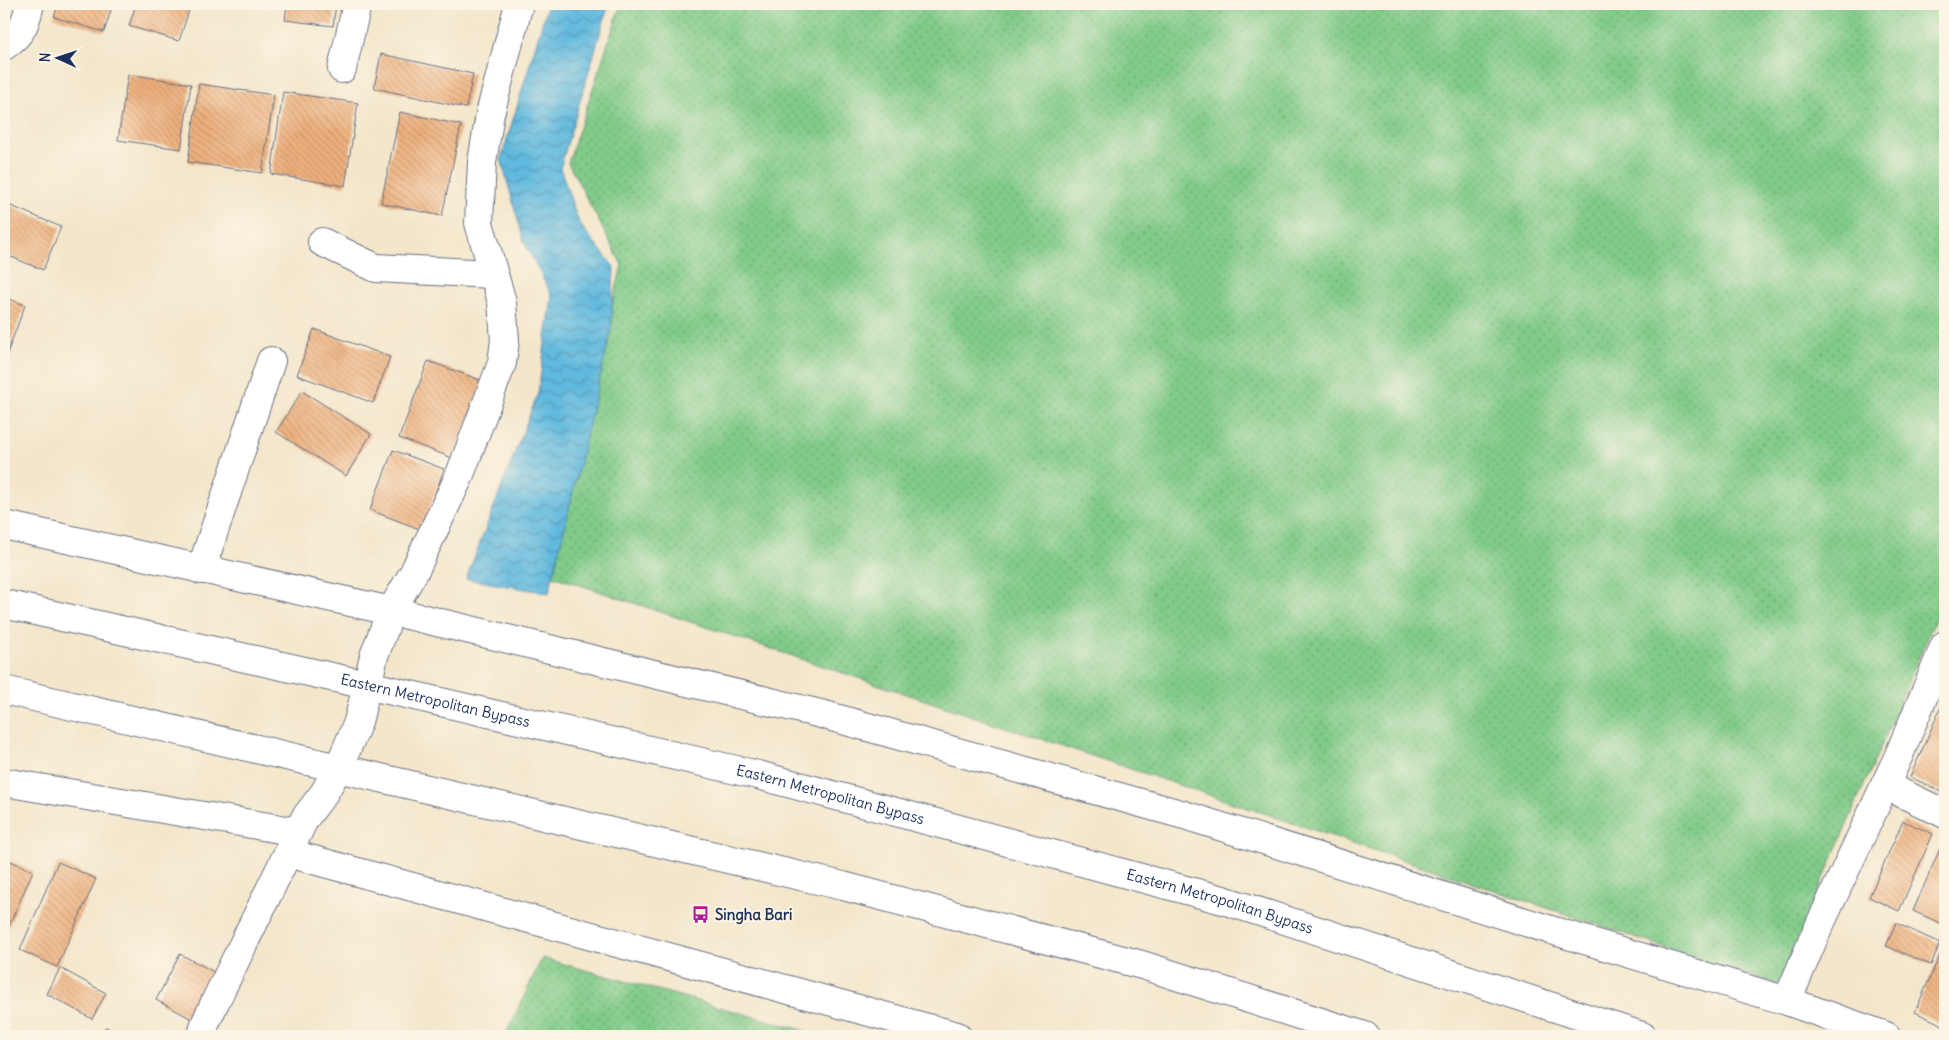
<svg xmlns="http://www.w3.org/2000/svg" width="1949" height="1040" font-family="Delius,sans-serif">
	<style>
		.grass { fill: url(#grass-dots); stroke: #4e7d74 }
		.water { fill: url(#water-waves); stroke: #3e749e }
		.building { fill: url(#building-back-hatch) }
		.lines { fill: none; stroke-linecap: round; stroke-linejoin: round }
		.street-casing { stroke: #676f84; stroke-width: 30 }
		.primary-casing { stroke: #676f84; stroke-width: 30 }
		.street { stroke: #fff; stroke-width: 28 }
		.primary { stroke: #fff; stroke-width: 28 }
		.labels { text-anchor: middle; stroke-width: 4; stroke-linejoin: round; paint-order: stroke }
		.street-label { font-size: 15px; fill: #1b2f5e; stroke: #fcf5e5 }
		.poi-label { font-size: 15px; font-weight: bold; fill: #1b2f5e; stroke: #fcf5e5; text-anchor: start }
	</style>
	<defs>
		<pattern id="grass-dots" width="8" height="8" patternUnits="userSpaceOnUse" patternTransform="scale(1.25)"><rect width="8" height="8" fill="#81cb89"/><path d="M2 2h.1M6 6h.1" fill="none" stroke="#69a573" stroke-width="1.8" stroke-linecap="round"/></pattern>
		<pattern id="water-waves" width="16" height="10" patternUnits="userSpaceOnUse" patternTransform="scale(1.25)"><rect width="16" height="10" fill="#61b9de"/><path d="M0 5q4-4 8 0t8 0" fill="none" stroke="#4f97b7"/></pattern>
		<pattern id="building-back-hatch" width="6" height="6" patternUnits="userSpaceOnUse" patternTransform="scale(1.25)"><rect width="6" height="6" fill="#efb17d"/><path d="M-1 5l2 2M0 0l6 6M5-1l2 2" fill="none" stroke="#c1906a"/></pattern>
	</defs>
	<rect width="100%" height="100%" fill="#fcf5e5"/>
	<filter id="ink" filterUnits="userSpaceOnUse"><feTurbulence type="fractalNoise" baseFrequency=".02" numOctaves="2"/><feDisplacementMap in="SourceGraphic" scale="10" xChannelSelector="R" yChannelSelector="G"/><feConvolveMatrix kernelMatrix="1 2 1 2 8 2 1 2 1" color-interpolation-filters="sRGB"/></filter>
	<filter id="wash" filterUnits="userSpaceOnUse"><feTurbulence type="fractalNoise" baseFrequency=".0096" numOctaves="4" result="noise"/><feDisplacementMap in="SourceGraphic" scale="20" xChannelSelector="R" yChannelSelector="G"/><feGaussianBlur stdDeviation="1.12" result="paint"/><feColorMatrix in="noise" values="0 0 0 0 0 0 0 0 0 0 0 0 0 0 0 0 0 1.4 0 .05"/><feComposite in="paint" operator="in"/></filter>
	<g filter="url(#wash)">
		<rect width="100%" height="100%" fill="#f3e6ca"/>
		<g class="grass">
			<path d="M621 4H1945V597L1778 985 547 574 622 265 568 163Z"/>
			<path d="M542 958 824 1036H505Z"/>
		</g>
		<path class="water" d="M548 4H609L560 168 579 223 614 267 611 331 549 593 466 579 538 393 552 296 524 242 501 159Z"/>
		<g id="blocks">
			<g class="building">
				<path d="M58 4H113L104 32 54 17Z"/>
				<path d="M136 4H191L179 41 129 26Z"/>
				<path d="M287 4H336L333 26 285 20Z"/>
				<path d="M381 54 473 74 466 108 374 88Z"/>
				<path d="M128 74 191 84 181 149 118 140Z"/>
				<path d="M199 84 274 95 262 173 188 162Z"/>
				<path d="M283 92 358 103 345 186 271 174Z"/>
				<path d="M400 112 461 125 442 216 381 203Z"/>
				<path d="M4 203 61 227 43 270 4 254Z"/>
				<path d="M4 297 25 305 4 362Z"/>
				<path d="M314 329 390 357 373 403 297 375Z"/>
				<path d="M428 361 483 381 455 459 399 438Z"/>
				<path d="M302 391 371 434 346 476 276 432Z"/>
				<path d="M393 450 444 469 422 530 370 510Z"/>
				<path d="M1945 662V693L1934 688Z"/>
				<path d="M1945 698V793L1910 777Z"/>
				<path d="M1903 821 1933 834 1899 911 1869 897Z"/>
				<path d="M1945 837V925L1913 911Z"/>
				<path d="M4 858 33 871 4 937Z"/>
				<path d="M58 862 96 879 57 967 20 950Z"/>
				<path d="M1896 923 1940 943 1931 965 1886 946Z"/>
				<path d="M1943 948 1945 949V1026L1915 1012Z"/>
				<path d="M180 954 218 974 194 1020 156 1000Z"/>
				<path d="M60 968 106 993 92 1019 47 994Z"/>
				<path d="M106 1027 122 1036H100Z"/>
			</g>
		</g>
	</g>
	<g filter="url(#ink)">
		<use href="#blocks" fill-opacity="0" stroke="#676f84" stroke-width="1"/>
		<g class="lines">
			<defs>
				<g id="street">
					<path d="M4 46C22 34 25 25 30 4"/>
					<path d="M342 69 357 4"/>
					<path d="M322 242 376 268 492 274"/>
					<path d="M4 525 391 611 821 714 1184 815 1551 930 1787 1001 1886 1036"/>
					<path d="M201 570 271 361"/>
					<path d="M4 782 298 832"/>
					<path d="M1885 785 1945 814"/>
					<path d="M288 853 957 1036"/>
					<path d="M1787 1001 1815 935 1899 755 1945 645"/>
					<path d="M202 1036 205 1024 216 1000 298 832 305 818 324 793 339 767 358 722 374 656 391 611 414 572 459 477 502 363 505 340 502 302 479 223 482 162 490 114 519 4"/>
				</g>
				<g id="primary">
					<path id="s1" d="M4 604 367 685 758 775 1223 900 1642 1036"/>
					<path d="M4 690 843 886 1142 965 1365 1036"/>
				</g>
			</defs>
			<use href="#street" class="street-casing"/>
			<use href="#primary" class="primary-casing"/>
			<use href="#street" class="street"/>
			<use href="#primary" class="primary"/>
		</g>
	</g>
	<defs>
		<symbol id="bus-bare" viewBox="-9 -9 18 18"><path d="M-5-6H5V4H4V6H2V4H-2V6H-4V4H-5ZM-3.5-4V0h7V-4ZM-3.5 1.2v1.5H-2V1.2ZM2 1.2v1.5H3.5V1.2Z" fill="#b5179e" stroke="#fcf5e5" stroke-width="2.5" paint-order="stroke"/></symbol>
	</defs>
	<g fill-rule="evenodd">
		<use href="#bus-bare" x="688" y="902" width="25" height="25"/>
	</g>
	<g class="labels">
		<g class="street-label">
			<text dy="5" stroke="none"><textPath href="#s1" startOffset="442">Eastern Metropolitan Bypass</textPath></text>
			<text dy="5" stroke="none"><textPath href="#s1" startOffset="848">Eastern Metropolitan Bypass</textPath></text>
			<text dy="5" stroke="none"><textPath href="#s1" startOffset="1252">Eastern Metropolitan Bypass</textPath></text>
		</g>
		<g class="poi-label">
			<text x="715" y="920">Singha Bari</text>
		</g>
	</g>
	<rect width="1949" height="1040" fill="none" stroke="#fcf5e5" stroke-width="20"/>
	<g transform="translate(58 58) rotate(273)" stroke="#fcf5e5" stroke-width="4" paint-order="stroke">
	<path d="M0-4L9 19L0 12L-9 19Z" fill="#1b2f5e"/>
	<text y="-8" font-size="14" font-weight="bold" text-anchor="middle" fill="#1b2f5e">N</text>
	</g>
</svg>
